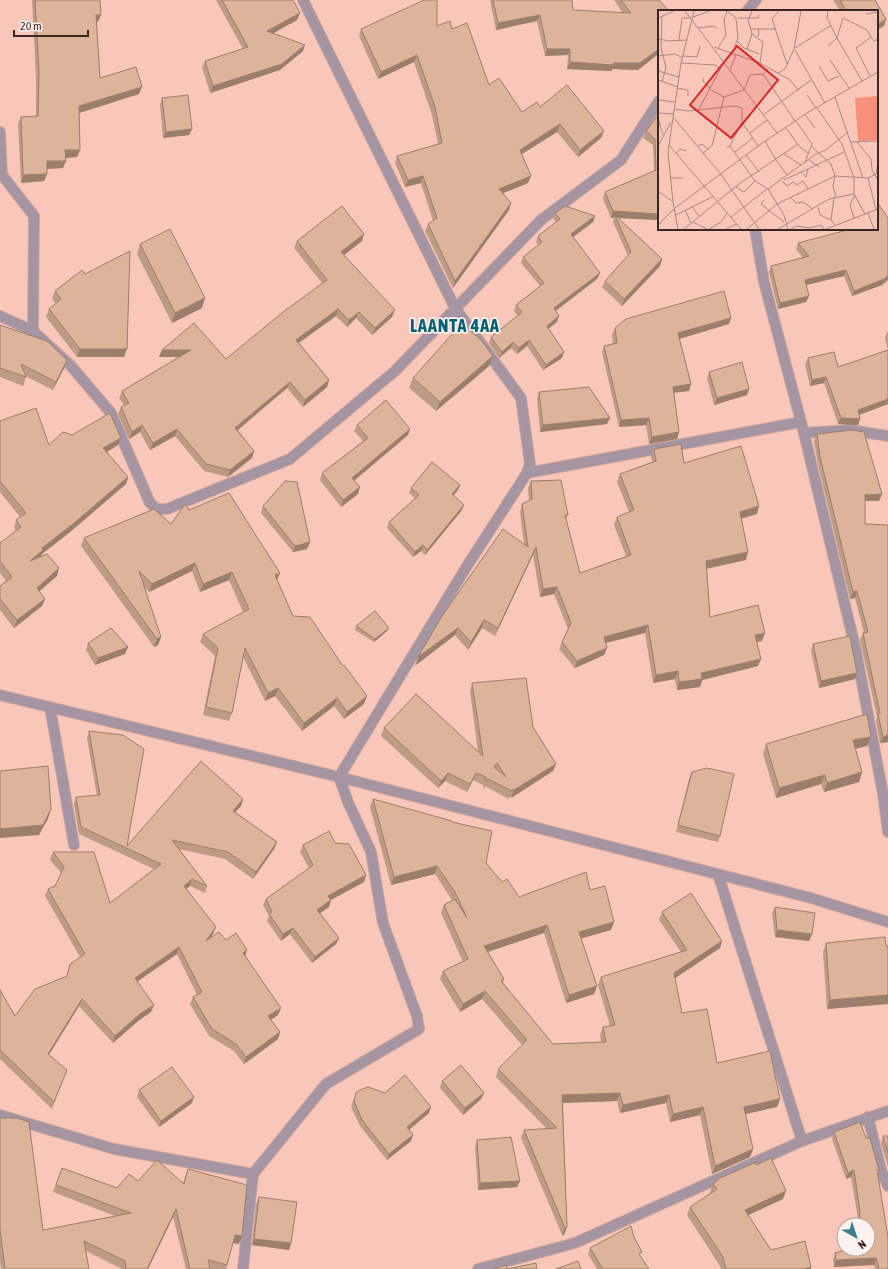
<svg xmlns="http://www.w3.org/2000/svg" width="888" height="1269" font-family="'Asap Condensed',sans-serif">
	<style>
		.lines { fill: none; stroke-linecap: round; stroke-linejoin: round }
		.minor-casing { stroke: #d3a79c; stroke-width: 12 }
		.minor { stroke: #a594a1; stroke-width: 10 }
		.wall { fill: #be9b84 }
		.shaded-wall { fill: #9b7e6c }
		.building { fill: #ddb49a; stroke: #9b7e6c; fill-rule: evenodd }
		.labels { text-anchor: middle; stroke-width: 3.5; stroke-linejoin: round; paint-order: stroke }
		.district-label { font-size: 18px; font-weight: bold; letter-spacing: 1px; fill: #006171; stroke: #fdf2f0 }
		.inset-road { fill: none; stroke: #ad877e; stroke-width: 1 }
		.view { fill: #d62828; fill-opacity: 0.15; stroke: #d62828; stroke-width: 2 }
		.inset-edge { fill: none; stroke: #3a2723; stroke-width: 2 }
	</style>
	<rect width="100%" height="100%" fill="#f9c7ba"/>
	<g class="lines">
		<defs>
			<g id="minor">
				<path d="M747 11 756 0"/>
				<path d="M0 132 2 175 34 216 33 331"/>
				<path d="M755 229 764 282 804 433 856 651 883 794 888 832"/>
				<path d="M0 316 33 331 71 366 111 413 150 503 157 509H167L290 459 395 371 541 220 621 160 659 101"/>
				<path d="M804 433 850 430 888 436"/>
				<path d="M527 473 801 422"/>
				<path d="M0 695 339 777 811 898 888 922"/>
				<path d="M50 707 74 845"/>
				<path d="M718 874 802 1141"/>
				<path d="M0 1115 114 1149 253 1174"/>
				<path d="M868 1117 881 1170 888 1186"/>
				<path d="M243 1269 253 1174 326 1084 419 1029 417 1016 383 923 371 852 348 802 339 777 467 566 527 473 530 464 521 398 455 308 303 0"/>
				<path d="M478 1269 575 1243 802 1141 888 1111"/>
			</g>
		</defs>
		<use href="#minor" class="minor-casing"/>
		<use href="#minor" class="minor"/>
	</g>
	<g class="wall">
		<path d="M32 0H100L101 15 98 22H96L100 78 139 94 79 113 80 150 77 157 65 158 63 168 47 169V174L44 181 21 183 18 124 21 117 36 116V78Z"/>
		<path d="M216 0H293L297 20 273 33 303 51 280 70 210 93 202 67 205 61 243 49Z"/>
		<path d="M490 0H572L573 10 623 13 614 0H659V57L657 55 638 70 612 69V71L567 69 568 55 545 56 537 21 496 30Z"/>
		<path d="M833 0H875L886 19 884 26 877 11H840Z"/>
		<path d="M437 26 452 29 489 85 522 112 540 107 601 138 578 157 557 132 522 154 528 183 503 193 509 210 453 288 425 231 428 224 433 221 421 183 405 187 395 163 397 156 438 144 432 115 414 62 378 79 359 36 361 29Z"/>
		<path d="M162 98 192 129 189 135 163 138 160 105Z"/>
		<path d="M659 114V220L618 218 662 259 660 266 622 306 602 287 605 281 628 256 613 222 614 218H611L603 199 605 192 654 171 653 145 643 138 646 131Z"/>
		<path d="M555 213 595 216 593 222 573 237 600 273 597 279 556 311 557 322 548 329 564 352 562 358 543 370 527 346 517 354 511 348 499 358 489 343 491 337 518 316 514 311 516 305 540 286 521 263 523 257 538 245 536 242 538 236 556 222 553 219Z"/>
		<path d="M877 229 882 285 852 296 844 276 806 285 809 296 806 302 778 309 769 272 771 266 803 258 796 249 798 243Z"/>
		<path d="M297 241H362L344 255 392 317 372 335 356 318 347 327 336 316 299 343 329 380 327 387 303 407 287 388 238 430 254 451 252 458 228 477 204 471 175 436 150 450 140 432 129 439 118 414 121 407 124 405 119 398 122 391 179 357H159L162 350 226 359 322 283 294 248Z"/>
		<path d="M140 244 202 308 172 323 137 254Z"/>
		<path d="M55 291 124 357H77L46 317 49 309 56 304 52 299Z"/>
		<path d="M729 324 679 338 691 384 689 391 673 393 679 432 677 439 649 444 646 425 619 427 602 352 604 346 613 343 612 334 615 328Z"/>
		<path d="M0 325 67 360 64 368 53 390 25 376 26 377 23 386 0 377Z"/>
		<path d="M887 332H888V404L859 415 860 419 858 425 838 424 824 383 810 386 805 364 808 358 838 367 888 350 885 338Z"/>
		<path d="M493 356 489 366 436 411 409 388 413 378Z"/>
		<path d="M709 372 749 389 747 395 714 405 707 378Z"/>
		<path d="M539 392 607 424 540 432 537 399Z"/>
		<path d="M0 421 49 445 72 435 121 438 118 445 107 452 128 477 126 484 70 532 42 554 41 556 57 576 39 591 45 599 42 606 14 628 0 610V586L6 581 0 573V543L16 531 14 528 16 520 20 517 0 492Z"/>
		<path d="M357 425 410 429 408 435 355 480 358 494 341 507 320 480 322 473 363 441 354 431Z"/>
		<path d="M817 434 882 494 879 501H865V524L888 525V742L880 743 876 720 877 717 860 640 863 633H864L855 598 850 599 818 464 814 441Z"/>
		<path d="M654 449 684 463 757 514 741 518 746 560 707 569 710 617 762 641 757 642 758 666 702 680 700 687 677 690 675 679 653 683 645 633 606 643 607 648 604 655 575 668 559 649 562 642 568 629 554 594 540 597 533 555 495 636 482 628 468 650 455 635 416 665H415L418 657 524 544 520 512 522 504 529 501 528 488 531 481 568 515 566 519 580 573 626 556 614 525 617 517 629 512 617 482 620 474 652 462 651 456Z"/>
		<path d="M460 485 458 490 453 495 462 510 425 555 421 551 413 557 387 528 389 522 415 498 409 493 411 488Z"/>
		<path d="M263 506 310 542 307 549 293 552 261 513Z"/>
		<path d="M189 510 277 581 293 616 364 704 344 719 334 706 302 731 275 696 265 701 243 657 232 713 229 721 203 715 215 656 200 642 203 634 243 612 229 580 200 592 192 571 149 592 144 587 161 637 158 645 154 647 81 546 84 538 171 524Z"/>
		<path d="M356 626 387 631 374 642 355 630Z"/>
		<path d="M88 643 128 647 125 654 95 665 86 650Z"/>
		<path d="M813 644 857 673 855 679 819 688 811 651Z"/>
		<path d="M472 683 533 727 556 764 553 771 511 798 510 796 509 799 485 786 484 790 483 785 473 780 467 792 445 781 438 788 381 736 384 728 478 752 470 691Z"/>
		<path d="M89 731 127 846 243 799 241 806 235 812 277 842 274 849 253 879 225 859 179 849 207 886 205 893 190 886 186 889 213 934 211 937 226 940 245 956 281 1008 278 1015 271 1020 280 1032 278 1039 244 1064 234 1051 209 1036 190 1004 193 997 197 995 177 954 137 982 151 1012 138 1021 113 1043 79 1006 49 1055 67 1070 52 1109 0 1059V990L15 1016 66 977 70 964 80 957 45 896 48 889 55 886 61 873 50 860 53 852 110 903 154 869 79 834 74 804 76 797 97 796 87 738Z"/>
		<path d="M871 737 867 746 855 749 862 772 859 782 824 792 821 784 776 798 763 754 766 744Z"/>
		<path d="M692 772 720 836 718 842 676 832 689 779Z"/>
		<path d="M373 799 452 822 502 882 519 897 590 890 614 922 611 930 581 938 597 986 594 994 566 1003 544 933 488 952 504 979 503 983 553 1044 601 1042 600 1035 603 1027 610 1026 598 985 601 977 681 952 659 920 662 912 722 941 720 948 675 978 682 1013 717 1063 780 1099 777 1107 745 1114 753 1149 750 1157 712 1174 700 1115 670 1122 666 1103 620 1113 617 1101 563 1103 567 1227 564 1235H562L521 1138 524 1130 547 1129 496 1077 498 1069 522 1045 482 999 460 1012 440 979 443 971 463 962 441 913 444 905 452 900 435 874 391 885 370 807Z"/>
		<path d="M335 843 366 875 364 882 331 900 329 907 320 913 339 938 336 944 312 963 290 934 281 941 267 921 269 916 263 905 266 899 309 868 300 852 303 845Z"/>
		<path d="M775 907 812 934 809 941 775 937 772 913Z"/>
		<path d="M826 943 888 946V1004L827 1009 823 952Z"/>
		<path d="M442 1081 484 1093 481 1099 463 1115 440 1088Z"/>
		<path d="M139 1090 192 1103 159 1127 137 1097Z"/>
		<path d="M356 1093H385L429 1113 409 1130 411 1141 387 1160 360 1126 351 1107Z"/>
		<path d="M0 1118 43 1230 115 1216 53 1192 62 1168 117 1188 138 1181 183 1183 188 1169 239 1244 233 1243 226 1269H186L173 1217 148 1269H122L86 1251 89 1269H1L0 1260Z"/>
		<path d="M834 1132 878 1174 888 1269H875L874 1265 834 1267 833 1260 835 1253 868 1249V1225H857L858 1219 851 1177 846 1179 832 1139Z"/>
		<path d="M883 1136H888V1167L881 1143Z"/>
		<path d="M477 1140 520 1181 517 1187 478 1190 475 1147Z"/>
		<path d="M756 1165 783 1199 748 1215 771 1250 811 1269H721L720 1266 687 1215 690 1207 711 1193 710 1192 713 1184 717 1181 718 1179Z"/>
		<path d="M259 1197 291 1243 289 1250 252 1245 256 1204Z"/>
		<path d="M634 1237 640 1256 649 1269H597L588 1254 590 1248Z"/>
	</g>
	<g class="shaded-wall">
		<path d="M300 13 297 20 265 38 267 31Z"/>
		<path d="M96 15H101L98 22H93Z"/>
		<path d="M540 15 537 21 496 30 498 23Z"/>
		<path d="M886 19 884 26 877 30V25Z"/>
		<path d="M305 45 303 51 280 70 210 93 213 86Z"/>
		<path d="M547 49H570L568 55 545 56Z"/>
		<path d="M659 49 657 55 638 70 612 69V71L567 69 570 62Z"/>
		<path d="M417 55 414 62 378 79 381 72Z"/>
		<path d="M142 87 139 94 76 114 79 106Z"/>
		<path d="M560 124 557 132 517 157 520 150Z"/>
		<path d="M192 129 189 135 163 138 166 132Z"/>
		<path d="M604 131 601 138 578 157 580 150Z"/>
		<path d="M65 150H80L77 157 62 158Z"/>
		<path d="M47 161H66L63 168 44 169Z"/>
		<path d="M47 174 44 181 21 183 23 175Z"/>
		<path d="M423 176 421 183 405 187 408 180Z"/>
		<path d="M531 176 528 183 496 196 499 189Z"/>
		<path d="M511 203 509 210 453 288 455 281Z"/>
		<path d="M613 211 659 214V220L616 218 615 215 614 218H611Z"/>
		<path d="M595 216 593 222 569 240 571 234Z"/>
		<path d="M809 229H862L861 232Z"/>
		<path d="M364 234 362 241 339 259 341 252Z"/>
		<path d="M662 259 660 266 622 306 624 299Z"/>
		<path d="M846 270 844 276 802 286 805 280Z"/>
		<path d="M600 273 597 279 551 314 554 308Z"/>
		<path d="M888 276V280L882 285 852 296 854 291Z"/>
		<path d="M809 296 806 302 778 309 780 303Z"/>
		<path d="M205 298 202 308 172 323 175 313Z"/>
		<path d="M338 309 336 316 294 346 296 340Z"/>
		<path d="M395 310 392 317 372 335 375 328Z"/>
		<path d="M359 312 356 318 347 327 349 320Z"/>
		<path d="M559 316 557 322 544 332 547 326Z"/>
		<path d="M731 318 729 324 676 340 678 333Z"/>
		<path d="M529 340 527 346 517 354 519 348Z"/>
		<path d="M513 342 511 348 499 358 502 352Z"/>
		<path d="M80 349H127L124 357H77Z"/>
		<path d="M162 350H191L188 357H159Z"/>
		<path d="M564 352 562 358 543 370 546 365Z"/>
		<path d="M493 356 489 366 436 411 440 402Z"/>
		<path d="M67 360 64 368 53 390 56 382Z"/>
		<path d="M826 377 824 383 810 386 812 380Z"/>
		<path d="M329 380 327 387 303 407 305 400Z"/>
		<path d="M290 382 287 388 233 434 235 428Z"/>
		<path d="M691 384 689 391 670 393 673 387Z"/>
		<path d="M749 389 747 395 714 405 717 398Z"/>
		<path d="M888 399V404L856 416 858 410Z"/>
		<path d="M610 418 607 424 540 432 543 425Z"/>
		<path d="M649 418 646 425 619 427 621 420Z"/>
		<path d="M841 418 860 419 858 425 838 424Z"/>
		<path d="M142 425 140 432 129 439 132 432Z"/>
		<path d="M177 429 175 436 150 450 153 443Z"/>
		<path d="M410 429 408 435 350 484 352 478Z"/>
		<path d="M679 432 677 439 649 444 652 437Z"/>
		<path d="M121 438 118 445 100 456 103 448Z"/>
		<path d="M254 451 252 458 228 477 230 470Z"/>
		<path d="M128 477 126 484 70 532 42 554 40 557 30 561 42 548Z"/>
		<path d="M460 485 458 490 450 500 452 494Z"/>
		<path d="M360 487 358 494 341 507 343 500Z"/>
		<path d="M882 494 879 501H862L865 495Z"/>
		<path d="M464 505 462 510 425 555 427 550Z"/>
		<path d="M759 506 757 514 737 520 740 512Z"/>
		<path d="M310 542 307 549 293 552 295 546Z"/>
		<path d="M423 545 421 551 413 557 415 552Z"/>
		<path d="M536 547 533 555 495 636 498 628Z"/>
		<path d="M748 552 746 560 703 569 706 561Z"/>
		<path d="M195 563 192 571 149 592 152 584Z"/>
		<path d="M59 568 57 576 34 596 37 588Z"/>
		<path d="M232 572 229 580 200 592 203 584Z"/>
		<path d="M280 573 277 580 275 575Z"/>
		<path d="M557 587 554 594 540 597 543 589Z"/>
		<path d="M857 591 855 598 850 599 853 592Z"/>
		<path d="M45 599 42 606 14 628 17 620Z"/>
		<path d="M484 620 482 628 468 650 471 642Z"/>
		<path d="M648 625 645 633 601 644 604 637Z"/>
		<path d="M389 628 387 631 374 642 375 639Z"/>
		<path d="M458 628 455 635 416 665 418 657Z"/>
		<path d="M765 633 762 641 752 643 755 635Z"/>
		<path d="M161 637 158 645 154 647 157 639Z"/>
		<path d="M128 647 125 654 95 665 98 658Z"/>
		<path d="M607 648 604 655 575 668 577 661Z"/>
		<path d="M761 659 758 666 702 680 700 687 677 690 679 682 701 673Z"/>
		<path d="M678 671 675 679 653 683 656 675Z"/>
		<path d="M857 673 855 679 819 688 821 681Z"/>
		<path d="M278 688 275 696 265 701 268 693Z"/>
		<path d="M367 696 364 704 344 719 347 712Z"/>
		<path d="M337 698 334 706 302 731 304 723Z"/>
		<path d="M888 735V742L880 743 883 737Z"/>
		<path d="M871 737 867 746 849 750 853 740Z"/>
		<path d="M556 764 553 771 511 798 514 790Z"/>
		<path d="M862 772 859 782 824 792 827 783Z"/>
		<path d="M448 773 445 781 438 788 441 781Z"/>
		<path d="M476 773 473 780 467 792 470 784Z"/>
		<path d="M825 775 821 784 776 798 779 788Z"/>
		<path d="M243 799 241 806 230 818 233 811Z"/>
		<path d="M51 809 48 819 39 835 0 838V829Z"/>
		<path d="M277 842 274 849 253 879 256 872Z"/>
		<path d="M437 866 435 874 391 885 394 877Z"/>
		<path d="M366 875 364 882 325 903 328 896Z"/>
		<path d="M192 879 190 886 181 893 184 886Z"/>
		<path d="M331 900 329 907 315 917 317 910Z"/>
		<path d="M614 922 611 930 576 940 579 932Z"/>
		<path d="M547 925 544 933 481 954 484 946Z"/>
		<path d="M216 927 213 934 204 948 206 941Z"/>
		<path d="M293 928 290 934 281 941 283 934Z"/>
		<path d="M777 930 812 934 809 941 775 937Z"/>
		<path d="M339 938 336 944 312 963 315 957Z"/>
		<path d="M722 941 720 948 671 981 674 973Z"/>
		<path d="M179 947 177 954 132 985 135 978Z"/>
		<path d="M247 950 245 957 243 953Z"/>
		<path d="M597 986 594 994 566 1003 569 995Z"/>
		<path d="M485 991 482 999 460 1012 463 1004Z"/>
		<path d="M888 995V1004L827 1009 830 1000Z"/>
		<path d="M82 999 79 1006 45 1061 48 1054Z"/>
		<path d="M154 1005 151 1012 138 1021 113 1043 115 1036 140 1014Z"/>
		<path d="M281 1008 278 1015 266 1023 268 1016Z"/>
		<path d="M280 1032 278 1039 244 1064 246 1057Z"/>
		<path d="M484 1093 481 1099 463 1115 465 1108Z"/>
		<path d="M620 1093 617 1101 559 1103 562 1095Z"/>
		<path d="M669 1095 666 1103 620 1113 623 1105Z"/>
		<path d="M194 1097 192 1103 159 1127 161 1121Z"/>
		<path d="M780 1099 777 1107 741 1115 744 1107Z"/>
		<path d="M431 1107 429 1113 405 1133 407 1127Z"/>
		<path d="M703 1107 700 1115 670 1122 673 1114Z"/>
		<path d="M413 1135 411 1141 387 1160 389 1154Z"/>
		<path d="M753 1149 750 1157 712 1174 715 1166Z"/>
		<path d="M854 1170 851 1177 846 1179 848 1173Z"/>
		<path d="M520 1181 517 1187 478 1190 480 1183Z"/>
		<path d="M786 1191 783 1199 742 1218 745 1210Z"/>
		<path d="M176 1209 173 1217 148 1269H147Z"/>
		<path d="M567 1227 564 1235H562L565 1228Z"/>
		<path d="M235 1235 242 1236 239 1244 233 1243Z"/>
		<path d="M254 1239 291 1243 289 1250 252 1245Z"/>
		<path d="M876 1258 874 1265 834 1267 836 1260Z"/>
		<path d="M811 1267V1269H803Z"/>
	</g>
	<g class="building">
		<path d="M35 0H100L101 15H96L100 78 136 67 142 87 79 106 80 150H65L66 161H47V174L23 175 21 117 38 116 39 71Z"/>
		<path d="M222 0H293L300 13 267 31 305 45 282 64 213 86 205 61 248 47Z"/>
		<path d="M424 0H437V26L450 21 452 29 467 23 489 85 499 78 522 112 537 102 540 107 567 85 604 131 580 150 560 124 520 150 531 176 499 189 511 203 455 281 428 224 437 218 423 176 408 180 397 156 442 143 435 107 417 55 381 72 361 29Z"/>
		<path d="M493 0H572L573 10 631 13 621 0H659L669 11H659V49L640 63H614V65L570 62V49H547L540 15 498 23Z"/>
		<path d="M840 0H875L886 19 877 25V11H846Z"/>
		<path d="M188 95 192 129 166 132 162 98Z"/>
		<path d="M659 114V214L613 211 605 192 656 170 655 139 646 131Z"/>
		<path d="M877 202 888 218V276L884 279 854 291 846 270 805 280 809 296 780 303 771 266 809 256 798 243 851 229H877Z"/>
		<path d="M342 206 364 234 341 252 395 310 375 328 359 312 349 320 338 309 296 340 329 380 305 400 290 382 235 428 254 451 230 470 206 464 177 429 153 443 142 425 132 432 121 407 129 403 122 391 191 350H162L194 323 226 359 283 312 327 280 297 241Z"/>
		<path d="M565 206 595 216 571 234 600 273 554 308 559 316 547 326 564 352 546 365 529 340 519 348 513 342 502 352 491 337 522 312 516 305 544 283 523 257 542 242 538 236 560 219 555 213Z"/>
		<path d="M615 215 662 259 624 299 605 281 631 252Z"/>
		<path d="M170 229 205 298 175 313 140 244Z"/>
		<path d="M130 251 127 349H80L49 309 61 299 55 291 82 270 85 274Z"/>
		<path d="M724 291 731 318 678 333 691 384 673 387 679 432 652 437 649 418 621 420 604 346 617 343 615 328 626 319Z"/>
		<path d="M462 323 482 341 493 356 440 402 413 378Z"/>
		<path d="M0 325 47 341 67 360 56 382 21 364 26 377 0 368Z"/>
		<path d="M888 350V399L858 410 860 419 841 418 826 377 812 380 808 358 834 352 838 367Z"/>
		<path d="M742 362 749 389 717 398 709 372Z"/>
		<path d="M589 387 610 418 543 425 539 392Z"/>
		<path d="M386 400 410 429 352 478 360 487 343 500 322 473 368 438 357 425Z"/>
		<path d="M36 408 49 445 63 432 72 435 110 413 121 438 103 448 128 477 73 524 42 548 43 550 30 561 47 554 59 568 37 588 45 599 17 620 0 599V586L12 577 0 561V543L21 527 16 520 26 513 0 481V421Z"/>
		<path d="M852 430 864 432 882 494 865 495V524L888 525V735L883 737 878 714 880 713 863 633 868 632 857 591 853 592 820 457 817 434Z"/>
		<path d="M681 444 684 463 741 446 759 506 740 512 748 552 706 561 710 617 758 605 765 633 755 635 761 659 701 673 702 679 679 682 678 671 656 675 648 625 604 637 607 648 577 661 562 642 571 623 557 587 543 589 536 547 498 628 484 620 471 642 458 628 418 657 442 616 503 529 528 547 522 504 532 499 531 481 561 480 568 515H565L580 573 631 555 617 517 634 510 620 474 656 461 654 449Z"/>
		<path d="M432 462 460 485 452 494 464 505 427 550 423 545 415 552 389 522 419 495 411 488Z"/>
		<path d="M285 481 297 482 310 542 295 546 263 506Z"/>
		<path d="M229 493 280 573 275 575 293 616 310 617 343 666 344 665 367 696 347 712 337 698 304 723 278 688 268 693 245 648 232 713 206 707 218 648 203 634 249 609 232 572 203 584 195 563 152 584 139 571 161 637 157 639 84 538 154 509 171 524 185 504 189 510Z"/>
		<path d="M375 611 389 628 375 639 356 626Z"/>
		<path d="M111 628 128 647 98 658 88 643Z"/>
		<path d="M850 636 857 673 821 681 813 644Z"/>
		<path d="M526 678 533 727 556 764 514 790 513 789 512 791 488 779 486 782V777L476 773 470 784 448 773 441 781 384 728 416 694 483 756 472 683ZM497 763 506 777 494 767Z"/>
		<path d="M867 714 871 737 853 740 862 772 827 783 825 775 779 788 766 744Z"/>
		<path d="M89 731 123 735 144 749 127 846 201 761 243 799 233 811 277 842 256 872 228 852 172 840 207 886 192 879 184 886 216 927 206 941 219 932 226 940 236 933 247 950 243 953 281 1008 268 1016 280 1032 246 1057 236 1044 212 1029 193 997 202 992 179 947 135 978 154 1005 140 1014 115 1036 82 999 48 1054 67 1070 54 1102 0 1050V990L15 1016 35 989 67 976 70 964 85 954 48 889 55 886 64 867 53 852H94L110 903 161 864 81 827 76 797 100 795Z"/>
		<path d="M48 766 51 809 43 825 0 829V771Z"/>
		<path d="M707 768 734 774 720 836 678 825 692 772Z"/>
		<path d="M373 799 452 821V822L492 831 486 863 502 882 507 879 519 897 586 872 590 890 605 886 614 922 579 932 597 986 569 995 547 925 484 946 504 979 501 981 553 1044 606 1042 603 1027 615 1025 601 977 687 950 662 912 691 893 722 941 674 973 682 1013 707 1009 717 1063 770 1051 780 1099 744 1107 753 1149 715 1166 703 1107 673 1114 669 1095 623 1105 620 1093 562 1095 567 1227 565 1228 524 1130 557 1128 498 1069 527 1040 485 991 463 1004 443 971 468 959 444 905 455 899 467 918 455 892 437 866 394 877Z"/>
		<path d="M329 831 335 843 349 844 366 875 328 896 331 900 317 910 339 938 315 957 293 928 283 934 269 914 272 912 266 899 313 865 303 845Z"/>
		<path d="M775 907 815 913 812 934 777 930Z"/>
		<path d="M885 937 886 946H888V995L830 1000 826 943Z"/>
		<path d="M461 1065 484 1093 465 1108 442 1081Z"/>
		<path d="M172 1067 194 1097 161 1121 139 1090Z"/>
		<path d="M405 1075 431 1107 407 1127 413 1135 389 1154 362 1120 354 1101 356 1093 360 1090 368 1087 385 1093Z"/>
		<path d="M0 1118H17L29 1122 43 1230 131 1213 56 1185 62 1168 117 1188 129 1174 138 1181 157 1160 184 1184 188 1169 247 1185 242 1236 235 1235 227 1265 208 1260 210 1269H190L176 1209 147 1269H126L125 1261 84 1241 89 1269H5L0 1229Z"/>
		<path d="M860 1122 866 1138H870L879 1170H877L888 1237V1269H879L876 1258 836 1260 835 1253 849 1249H868V1225H859L860 1212 854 1170 848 1173 834 1132Z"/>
		<path d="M883 1136H888V1153Z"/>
		<path d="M511 1137 520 1181 480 1183 477 1140Z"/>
		<path d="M771 1158 786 1191 745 1210 771 1250 805 1241 811 1267 803 1269H726L723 1257 690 1207 717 1189 713 1184 718 1180V1179L756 1162V1165Z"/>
		<path d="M259 1197 297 1202 291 1243 254 1239Z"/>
		<path d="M631 1226 634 1237 642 1252 639 1254 649 1269H603L590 1248Z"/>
		<path d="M578 1261 581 1269H556Z"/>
		<path d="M536 1263 537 1269H493L506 1265 507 1269Z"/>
	</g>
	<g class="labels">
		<g class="district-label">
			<text x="455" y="332">LAANTA 4AA</text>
		</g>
	</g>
	<g transform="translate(658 10)">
		<rect width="220" height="220" fill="#f9c7ba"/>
		<path d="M220 86V130L200 131 197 88Z" fill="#f59179"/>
		<path class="inset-road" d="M27 1 119 123M69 1 78 8 80 28 74 44M94 1 90 10 94 24 105 32 102 53M121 1 114 9 129 54M170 1 169 8 179 28 170 36M208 4 220 2M35 7 52 1M0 8 16 1M80 8H100L101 5M40 18 56 16 59 19M92 19H101L100 27M101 19H118M0 29 11 31 29 30M21 30 24 8H33M79 31 86 38 101 44M56 37 102 53 132 70 141 81M60 38 68 25 66 10 69 1M137 38 172 16M89 39 94 24M137 40 167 93M0 46 17 44 25 48M25 46 39 47 42 36M172 50 191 78M23 53 57 55 62 58M161 56 170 71 181 66M72 60 78 45M0 61 21 67M120 63 127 59 136 39 143 1M105 64 137 111M212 66 198 38 213 27 216 31 220 29M45 68V71L52 78M0 70 20 77M204 71 179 28 185 8 209 20 213 27M4 72 8 57 3 38 4 6M19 78 30 80V86M51 79 66 87M149 85 158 98M177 87 205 168M0 90V107M0 90 17 92M159 98 184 134 196 168V184L207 204M16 99 30 101 77 96 84 98V112L100 136M41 99 66 52M0 103 15 104M105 105 153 70M147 105 157 118M15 107 62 163 101 219M0 108 5 125M138 111 154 134 147 152M128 118 141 136 150 143M92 123 109 110M107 131 118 150M193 132 220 131M199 132 213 149 214 160 220 170M11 135 83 219M0 136 13 112M40 136 44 134 50 139M72 136 84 112M69 137 72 136 97 171 110 179 126 205 130 219M154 137 173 154 177 166 175 176 178 187M77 142 95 128M45 143 54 136 66 87 86 80 92 65 105 64 110 59M18 144 22 139 28 141M126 144 143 155M88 145 101 162M118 150 129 165M151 150 161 157M143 162 148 167 150 159M12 168H25M210 168 218 164 220 154M126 170 186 142M124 171 129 176 135 172 139 175 145 171 150 179M78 177 86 182 97 171M110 179 158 144 168 140 190 122M0 181 14 191M176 187 173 210 177 215M133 188 138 193 145 192 155 199M106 190 103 194 126 212M34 197 42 207M160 197 162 205 173 210M27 200 33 213M210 203 216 219M18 205 56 186M73 207 109 179M196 208 192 195 197 185M35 212 49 219M0 215 17 198 100 136 149 103 220 62M20 219 15 192 10 142 23 53 36 1M26 219 81 174 140 134M51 219 63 212 69 203M68 219 79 214M89 219 119 194 177 166 210 168 218 200M120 219 171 189 196 184M133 219 139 216 152 218 163 215 166 219M168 219 220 199"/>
		<path class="view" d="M79 36 120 70 73 128 32 95Z"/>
		<rect width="220" height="220" class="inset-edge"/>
	</g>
	<g transform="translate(856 1237) rotate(141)"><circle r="19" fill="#fdf2f0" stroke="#afa19e"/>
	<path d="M0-3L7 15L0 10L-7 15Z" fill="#3a7e8d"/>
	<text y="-6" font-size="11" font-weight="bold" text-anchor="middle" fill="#3a2723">N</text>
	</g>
	<path d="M14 30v6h74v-6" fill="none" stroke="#3a2723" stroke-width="2"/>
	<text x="20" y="30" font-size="12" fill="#3a2723" stroke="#fdf2f0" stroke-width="3" paint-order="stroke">20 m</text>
</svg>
